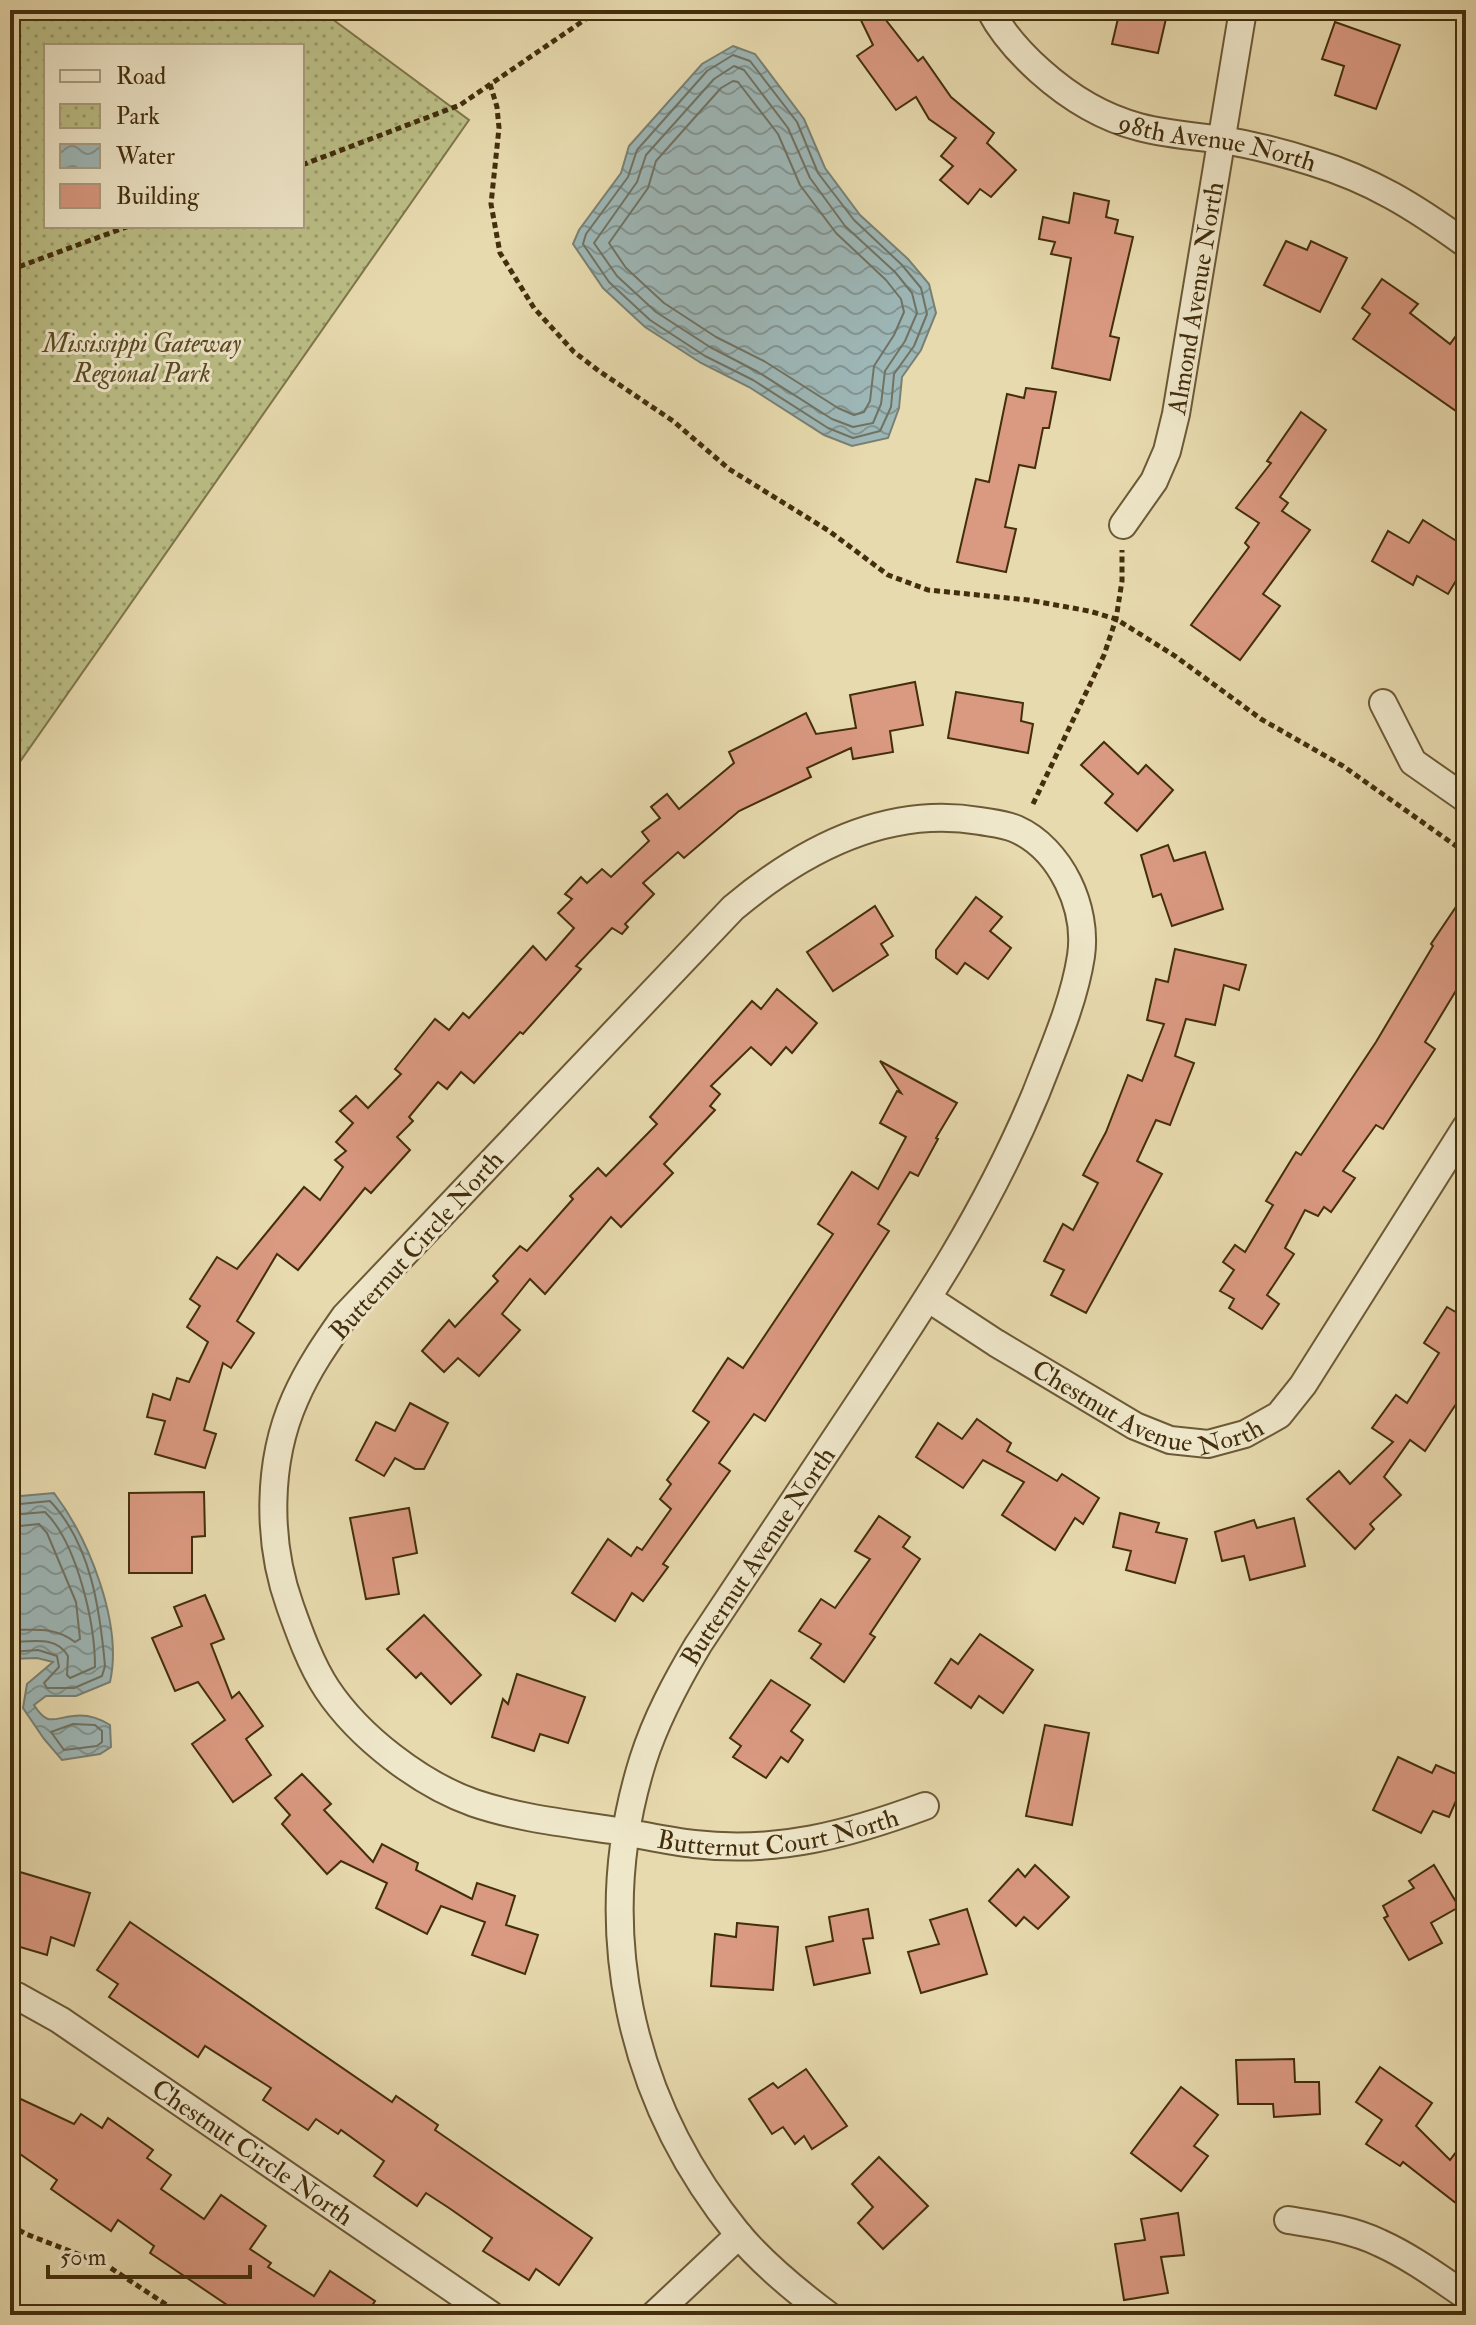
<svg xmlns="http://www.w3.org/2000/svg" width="1476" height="2325" font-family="'IM FELL Double Pica',serif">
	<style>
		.park { fill: url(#park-dots); stroke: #7f764a; stroke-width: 2; fill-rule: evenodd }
		.water { fill: url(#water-waves); stroke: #798073; stroke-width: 2 }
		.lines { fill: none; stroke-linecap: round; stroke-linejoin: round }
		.shore { stroke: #707262; stroke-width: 2 }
		.building { fill: #da9981; stroke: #432e0d; stroke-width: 2 }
		.street-casing { stroke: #6c5935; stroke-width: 30 }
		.path { stroke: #432e0d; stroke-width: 5; stroke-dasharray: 6 4; stroke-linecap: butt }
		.street { stroke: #efe7ca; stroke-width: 26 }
		.labels { text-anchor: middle; stroke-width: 6; stroke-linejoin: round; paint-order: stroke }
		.street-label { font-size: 26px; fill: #432e0d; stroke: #efe7ca }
		.park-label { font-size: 26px; font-style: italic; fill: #5b4b25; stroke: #efe7ca }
	</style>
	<defs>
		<pattern id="park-dots" width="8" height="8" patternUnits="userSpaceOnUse" patternTransform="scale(2)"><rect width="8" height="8" fill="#bbbe86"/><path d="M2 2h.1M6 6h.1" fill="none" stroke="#9a9b6c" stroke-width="1.8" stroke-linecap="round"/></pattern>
		<pattern id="water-waves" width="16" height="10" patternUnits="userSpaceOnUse" patternTransform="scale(2)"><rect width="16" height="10" fill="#9db7b7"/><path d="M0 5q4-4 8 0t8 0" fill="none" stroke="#829593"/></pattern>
	</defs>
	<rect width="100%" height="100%" fill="#e7daae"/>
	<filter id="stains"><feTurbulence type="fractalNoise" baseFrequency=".0025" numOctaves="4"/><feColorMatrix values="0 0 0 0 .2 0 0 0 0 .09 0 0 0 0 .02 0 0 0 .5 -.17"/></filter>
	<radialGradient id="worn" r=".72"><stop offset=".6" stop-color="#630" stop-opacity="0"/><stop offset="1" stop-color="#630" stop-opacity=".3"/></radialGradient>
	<path class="park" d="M10 10H320L469 120 10 776ZM46 46H302V226H46Z"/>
	<g class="water">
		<path d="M733 46 755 54 804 119 825 168 860 215 908 259 929 284 936 313 921 350 902 377 899 408 888 438 852 446 824 435 749 387 701 363 645 327 603 288 573 244 579 230 621 173 629 146 702 64Z"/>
		<path d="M54 1493C89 1539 123 1624 110 1682L76 1696H46L34 1705C48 1727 53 1718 73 1716 87 1714 99 1718 110 1725L111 1747 100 1754 62 1760 44 1739 23 1708 27 1684 53 1662 37 1658 10 1659V1497Z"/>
	</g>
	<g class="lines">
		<g class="shore">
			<path d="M733 55 750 61 797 122 818 173 854 220 902 265 921 288 927 314 914 346 894 374 891 407 880 431 853 438 828 428 753 380 705 356 650 320 609 282 583 244 586 234 628 177 637 150 707 71Z"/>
			<path d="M734 66 744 70 788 128 810 178 845 226 895 272 912 293 917 313 905 341 885 371 881 404 873 423 853 427 832 419 758 372 710 347 656 312 617 276 594 243 637 182 646 155 714 79Z"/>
			<path d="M733 81 738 82 778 134 800 185 836 233 886 280 901 299 904 312 894 335 874 366 870 401 864 412 854 415 838 408 764 361 716 337 664 303 626 268 609 243 648 188 656 161 721 88Z"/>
			<path d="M10 1505 50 1501C91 1544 100 1610 105 1666L102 1676 74 1688H47L44 1683 59 1667 57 1656 38 1650 10 1652"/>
			<path d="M10 1515 45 1512C77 1543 95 1623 95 1667L70 1678 67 1675 68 1656C56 1635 31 1642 10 1642"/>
			<path d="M10 1527 39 1524 47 1533 76 1602 80 1639 75 1642C54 1626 34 1630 10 1630"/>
			<path d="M73 1724 95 1725 102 1731V1742L97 1746 64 1750 51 1732Z"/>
		</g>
	</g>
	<g class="building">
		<path d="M856 10H878L918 61 923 57 951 97 994 133 987 143 1016 170 991 197 980 189 968 204 940 180 953 166 941 156 956 138 929 119 916 97 896 110 857 56 873 45Z"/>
		<path d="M1120 10H1168L1158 53 1112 44Z"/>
		<path d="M1335 22 1400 45 1376 109 1335 95 1344 66 1322 59Z"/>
		<path d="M1074 193 1109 201 1106 217 1118 220 1115 233 1133 237 1110 336 1119 338 1110 380 1052 368 1071 258 1051 254 1055 242 1039 239 1043 217 1069 223Z"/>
		<path d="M1286 241 1307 250 1311 241 1347 258 1320 312 1264 285Z"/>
		<path d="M1382 279 1418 304 1410 313 1450 344 1466 322V418L1353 339 1370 314 1362 308Z"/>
		<path d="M1026 388 1056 392 1049 428H1043L1035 468 1019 465 1005 527 1016 529 1006 572 957 562 976 479 989 482 1007 394 1024 398Z"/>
		<path d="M1301 412 1326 430 1280 497 1288 503 1282 511 1310 530 1263 594 1280 606 1240 660 1191 625 1249 547 1245 543 1259 523 1236 508 1271 463 1267 461Z"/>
		<path d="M1423 520 1466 547V564L1448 594 1417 576 1413 585 1372 561 1388 531 1409 543Z"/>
		<path d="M915 682 923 725 890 731 893 752 853 759 851 748 807 768 811 777 739 811 684 858 678 852 643 883 654 894 625 924 628 927 622 934 612 928 576 966 581 969 523 1034 520 1032 474 1083 461 1072 447 1089 438 1082 409 1117 413 1121 397 1137 410 1150 401 1160 371 1193 365 1188 298 1270 277 1254 237 1321 254 1333 231 1368 223 1363 204 1430 216 1434 205 1468 155 1454 165 1421 147 1417 153 1394 170 1400 177 1378 189 1382 208 1342 187 1327 200 1306 190 1299 217 1257 237 1269 304 1187 320 1200 343 1167 335 1160 346 1151 336 1142 353 1123 340 1111 356 1096 368 1108 401 1074 395 1069 435 1019 449 1030 463 1013 469 1018 533 946 546 960 574 928 558 913 572 899 565 894 581 877 587 883 602 869 611 877 649 841 642 832 660 818 651 807 667 794 679 809 734 763 729 752 806 713 816 734 856 728 850 695Z"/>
		<path d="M956 692 1023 703 1021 721 1033 724 1028 753 948 738Z"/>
		<path d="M1104 742 1138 774 1146 765 1173 790 1137 831 1105 803 1113 794 1081 765Z"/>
		<path d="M1168 845 1174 861 1205 852 1223 909 1172 926 1161 894 1153 897 1141 855Z"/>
		<path d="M1466 892V974L1425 1042 1435 1049 1383 1129 1376 1125 1343 1171 1355 1178 1331 1212 1324 1207 1318 1216 1305 1210 1285 1248 1294 1254 1267 1295 1279 1304 1262 1329 1229 1308 1234 1299 1220 1291 1234 1270 1223 1262 1235 1245 1245 1252 1273 1205 1266 1201 1296 1152 1301 1155 1376 1042 1433 946 1431 944Z"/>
		<path d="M976 897 1002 917 990 931 1011 948 988 979 965 963 957 974 936 958V950Z"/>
		<path d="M875 906 893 936 881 944 888 955 833 991 807 952Z"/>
		<path d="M1175 949 1246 965 1239 990 1224 985 1215 1025 1186 1019 1175 1056 1194 1063 1170 1125 1156 1120 1137 1161 1162 1174 1086 1313 1051 1295 1064 1270 1044 1261 1063 1224 1073 1230 1098 1183 1083 1175 1106 1132 1128 1075 1142 1081 1164 1024 1147 1020 1156 979 1168 982Z"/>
		<path d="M777 989 817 1023 792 1053 786 1047 771 1065 751 1047 711 1086 720 1094 710 1106 715 1110 664 1164 673 1173 621 1227 611 1217 545 1294 530 1279 502 1314 520 1330 479 1376 458 1358 444 1372 422 1351 449 1320 455 1327 498 1281 493 1276 520 1246 527 1251 573 1199 570 1196 598 1168 606 1176 657 1124 650 1117 752 1001 761 1009Z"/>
		<path d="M880 1061 957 1103 936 1138 938 1139 918 1176 910 1172 878 1224 889 1231 765 1421 754 1414 719 1463 730 1471 663 1564 668 1567 643 1601 632 1593 615 1621 572 1593 608 1539 631 1556 637 1547 642 1550 671 1509 660 1499 671 1484 667 1480 709 1422 693 1411 728 1358 743 1368 833 1234 818 1224 852 1172 878 1189 906 1137 880 1123 897 1091 901 1093Z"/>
		<path d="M1447 1307 1466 1318V1389L1425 1451 1410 1440 1384 1477 1401 1495 1370 1524 1374 1529 1355 1549 1307 1499 1339 1471 1350 1484 1393 1442 1372 1428 1396 1395 1407 1403 1439 1353 1424 1343Z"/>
		<path d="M410 1403 448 1423 424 1469H415L395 1458 384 1476 356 1460 376 1422 395 1431Z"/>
		<path d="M977 1419 1011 1443 1007 1451 1057 1481 1062 1474 1099 1498 1083 1524 1075 1518 1055 1550 1002 1515 1024 1482 983 1460 963 1488 916 1457 938 1423 962 1439Z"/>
		<path d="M204 1492 205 1536 192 1537V1573H129V1493Z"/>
		<path d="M409 1508 417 1553 393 1558 399 1594 366 1599 350 1518Z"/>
		<path d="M1120 1513 1159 1523 1156 1532 1187 1539 1175 1583 1126 1570 1131 1551 1113 1547Z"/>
		<path d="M879 1516 910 1537 903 1547 920 1559 870 1634 875 1637 844 1682 811 1658 821 1644 799 1631 821 1599 835 1608 870 1559 855 1551Z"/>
		<path d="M1294 1518 1305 1566 1250 1580 1244 1556 1222 1561 1215 1532 1254 1520 1257 1528Z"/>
		<path d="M205 1595 224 1639 211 1644 232 1698 239 1692 263 1726 246 1739 271 1775 233 1802 192 1744 225 1720 198 1682 175 1691 152 1638 182 1626 174 1607Z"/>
		<path d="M424 1615 481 1675 451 1704 421 1673 416 1678 387 1649Z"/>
		<path d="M980 1634 1033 1670 1003 1713 979 1696 971 1708 935 1683 951 1659 958 1664Z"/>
		<path d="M517 1674 585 1697 568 1743 540 1734 534 1751 492 1737 503 1699 508 1704Z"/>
		<path d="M771 1680 810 1705 791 1731 803 1740 788 1762 781 1757 766 1778 733 1757 741 1746 730 1738Z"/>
		<path d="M1045 1725 1089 1733 1072 1825 1026 1816Z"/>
		<path d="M1398 1757 1432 1773 1436 1765 1466 1778 1449 1817 1433 1811 1421 1833 1373 1810Z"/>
		<path d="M302 1774 331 1804 324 1810 373 1862 382 1844 418 1863 416 1870 472 1899 477 1883 515 1896 506 1925 538 1935 525 1974 472 1955 485 1922 441 1906 427 1934 376 1908 387 1883 341 1861 327 1874 282 1824 290 1815 275 1798Z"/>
		<path d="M1035 1865 1069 1897 1038 1929 1024 1917 1016 1926 989 1901 1018 1869 1025 1877Z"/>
		<path d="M1434 1865 1459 1907 1431 1923 1442 1943 1409 1960 1384 1918 1388 1916 1383 1906 1414 1888 1409 1881Z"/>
		<path d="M10 1869 90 1893 74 1946 51 1937 47 1955 10 1944Z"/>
		<path d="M868 1909 873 1938 863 1939 870 1973 814 1985 806 1947 833 1941 829 1917Z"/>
		<path d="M967 1909 987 1974 921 1993 908 1952 939 1944 930 1920Z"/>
		<path d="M130 1922 392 2102 396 2096 438 2125 435 2130 592 2238 559 2285 536 2269 529 2280 483 2251 492 2238 449 2208 426 2193 417 2206 374 2176 384 2161 341 2130 338 2134 316 2119 308 2130 263 2100 271 2088 205 2046 198 2057 109 1997 118 1984 97 1970Z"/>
		<path d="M737 1923 778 1927 773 1990 711 1986 715 1934 736 1937Z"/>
		<path d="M1294 2059 1295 2082H1319L1320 2114 1274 2117 1273 2104H1238L1236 2060Z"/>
		<path d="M1380 2067 1432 2103 1416 2126 1450 2160 1466 2139V2211L1403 2162 1400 2166 1366 2144 1382 2120 1356 2102Z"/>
		<path d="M806 2069 847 2126 812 2149 804 2136 795 2144 783 2127 772 2134 749 2099 773 2083 778 2088Z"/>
		<path d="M1181 2087 1218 2115 1194 2146 1208 2156 1181 2191 1131 2153Z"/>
		<path d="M10 2094 74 2124 81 2114 102 2128 108 2118 153 2150 147 2158 171 2175 161 2189 204 2219 221 2195 266 2226 250 2249 271 2263 268 2267 314 2296 330 2271 375 2301 366 2315H242L150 2253 154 2246 118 2220 111 2231 51 2189 57 2180 10 2147Z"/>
		<path d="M879 2157 928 2206 883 2249 858 2223 873 2207 852 2184Z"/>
		<path d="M1178 2213 1184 2255 1161 2257 1168 2293 1124 2300 1115 2244 1145 2240 1141 2219Z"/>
	</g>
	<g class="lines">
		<defs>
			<g id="street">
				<path id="s1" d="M990 10C1002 33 1021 54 1040 71 1069 97 1101 117 1139 127 1165 134 1191 136 1217 139 1249 144 1281 152 1312 162 1372 180 1415 207 1466 244"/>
				<path id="s2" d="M1123 525 1154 481 1167 451 1176 414 1243 10"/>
				<path d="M1383 703 1413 762 1466 799"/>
				<path id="s3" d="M929 1299 996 1343 1135 1426 1170 1440 1208 1444 1245 1434 1279 1415 1303 1385 1466 1127"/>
				<path id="s4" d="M10 1995 17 1996 60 2020 491 2315"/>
				<path d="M1288 2220C1319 2225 1351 2229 1380 2243 1411 2257 1438 2277 1466 2296"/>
				<path d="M654 2315 739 2235"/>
				<path id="s5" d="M828 2315C796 2291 764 2265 738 2234 628 2099 591 1926 643 1760 656 1719 676 1682 698 1645 750 1566 803 1488 855 1409 925 1304 987 1211 1036 1093 1053 1049 1074 1002 1081 956 1088 908 1061 849 1016 829 1005 824 991 823 980 821 887 805 802 850 733 908L345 1316C326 1343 308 1369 295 1399 267 1462 267 1542 290 1606 300 1634 311 1665 327 1689 359 1737 420 1784 474 1803 518 1818 565 1823 611 1830 639 1834 666 1841 694 1844 777 1854 849 1834 925 1806"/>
			</g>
		</defs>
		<use href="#street" class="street-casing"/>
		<g class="path">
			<path d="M490 84 497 107 499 128 491 204 500 253 534 308 574 352 599 371 673 421 729 469 829 531 888 575 928 590 1028 600 1089 611 1116 619 1175 656 1261 719 1343 766 1466 853"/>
			<path d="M302 165 460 105 599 10"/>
			<path d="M10 270 129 226"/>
			<path d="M1033 804 1104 655 1116 619 1122 581V550"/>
			<path d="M10 2225 26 2234 106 2265 182 2315"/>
		</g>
		<use href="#street" class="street"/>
	</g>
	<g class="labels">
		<g class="street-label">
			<text dy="9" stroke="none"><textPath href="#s1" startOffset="274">98th Avenue North</textPath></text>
			<text dy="9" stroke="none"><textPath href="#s2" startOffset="242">Almond Avenue North</textPath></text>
			<text transform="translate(416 1245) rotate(-48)" y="9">Butternut Circle North</text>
			<text dy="9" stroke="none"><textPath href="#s3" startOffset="250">Chestnut Avenue North</textPath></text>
			<text dy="9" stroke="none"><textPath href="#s5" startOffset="860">Butternut Avenue North</textPath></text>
			<text dy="9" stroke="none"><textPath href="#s5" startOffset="3466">Butternut Court North</textPath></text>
			<text dy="9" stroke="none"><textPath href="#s4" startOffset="290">Chestnut Circle North</textPath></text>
		</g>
		<g class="park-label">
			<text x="142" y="352">Mississippi Gateway<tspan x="142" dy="30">Regional Park</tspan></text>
		</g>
	</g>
	<rect width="1476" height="2325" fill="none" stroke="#e7daae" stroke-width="40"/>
	<rect x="12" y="12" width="1452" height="2301" fill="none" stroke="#432e0d" stroke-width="4"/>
	<rect x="20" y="20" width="1436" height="2285" fill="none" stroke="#432e0d" stroke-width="2"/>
	<rect x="44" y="44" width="260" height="184" fill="#efe7ca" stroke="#aa9d7e" stroke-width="2"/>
	<rect x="60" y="70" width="40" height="12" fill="#efe7ca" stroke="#aa9d7e" stroke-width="2"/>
	<text x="116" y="84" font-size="24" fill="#432e0d">Road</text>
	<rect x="60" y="104" width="40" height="24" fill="url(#park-dots)" stroke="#aa9d7e" stroke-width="2"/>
	<text x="116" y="124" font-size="24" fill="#432e0d">Park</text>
	<rect x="60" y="144" width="40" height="24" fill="url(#water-waves)" stroke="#aa9d7e" stroke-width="2"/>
	<text x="116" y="164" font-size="24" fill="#432e0d">Water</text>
	<rect x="60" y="184" width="40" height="24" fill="#da9981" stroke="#aa9d7e" stroke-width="2"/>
	<text x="116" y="204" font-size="24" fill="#432e0d">Building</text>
	<path d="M48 2265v12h202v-12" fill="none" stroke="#432e0d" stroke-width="4"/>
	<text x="60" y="2265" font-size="24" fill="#432e0d" stroke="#efe7ca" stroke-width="6" paint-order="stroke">50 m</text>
	<rect width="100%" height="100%" filter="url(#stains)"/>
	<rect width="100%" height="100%" fill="url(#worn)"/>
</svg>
